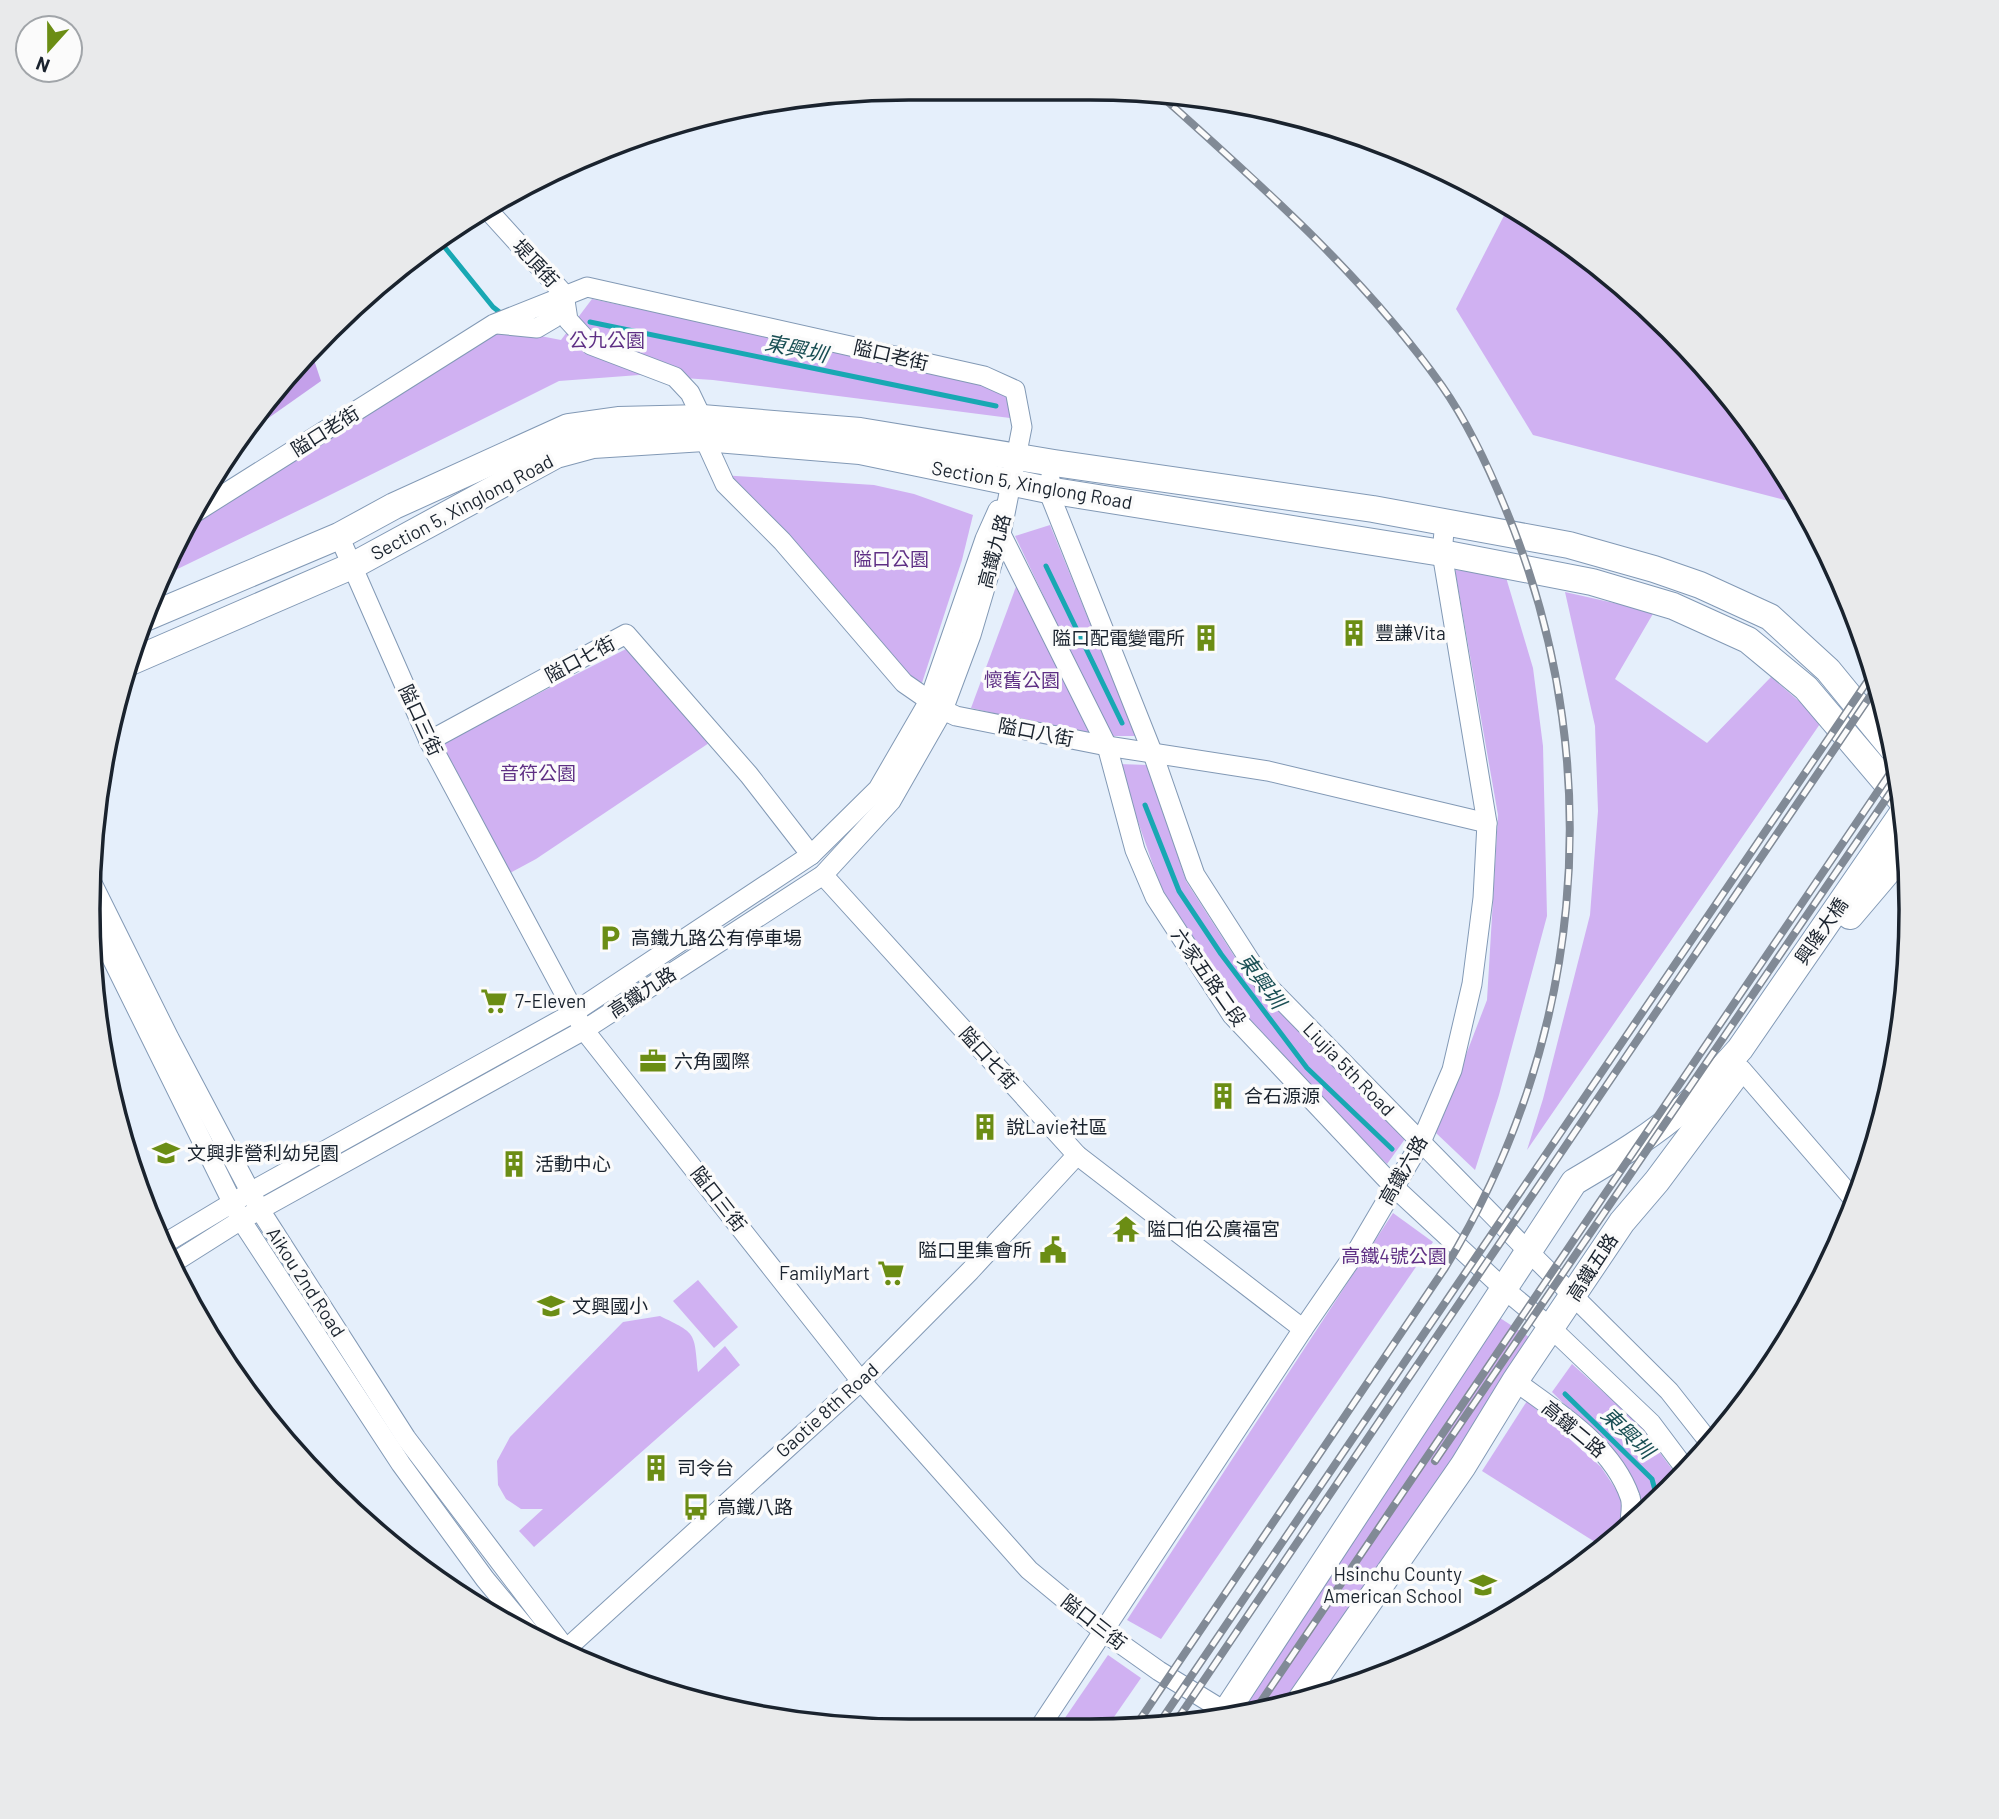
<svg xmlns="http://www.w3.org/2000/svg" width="1999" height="1819" font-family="Barlow,'Noto Sans TC',sans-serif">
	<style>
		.green { fill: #d0b1f2 }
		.forest { fill: #c4a0ea }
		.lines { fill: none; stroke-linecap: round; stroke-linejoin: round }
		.stream { stroke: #18a8b3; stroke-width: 5 }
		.street-casing { stroke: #8299b5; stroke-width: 21 }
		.secondary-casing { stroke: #8299b5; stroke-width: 28 }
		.street { stroke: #fff; stroke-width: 19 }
		.secondary { stroke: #fff; stroke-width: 26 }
		.rail-casing { stroke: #818a96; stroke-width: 8 }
		.rail { stroke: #fbfbfb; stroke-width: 5; stroke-dasharray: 16; stroke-linecap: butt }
		.labels { text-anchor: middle; stroke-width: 7; stroke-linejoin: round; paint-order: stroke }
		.street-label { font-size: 19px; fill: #1a232e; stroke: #fbfbfb }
		.park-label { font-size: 19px; fill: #5e2f84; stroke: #fbfbfb }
		.poi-label { font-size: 19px; fill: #1a232e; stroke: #fbfbfb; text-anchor: start }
		.water-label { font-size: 21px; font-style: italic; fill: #194f54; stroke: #fbfbfb }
		.rim { fill: none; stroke: #1a232e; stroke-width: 3.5 }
	</style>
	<rect width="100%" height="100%" fill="#e5effb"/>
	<g class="green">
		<path d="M1509 206 1547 226 1671 329 1773 452 1800 504 1533 435 1456 309Z"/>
		<path d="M592 299 980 381 1009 395 1010 418 713 380 639 375 559 381 318 501 161 577 172 546 184 527 499 328 561 340Z"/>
		<path d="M720 475 874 485 914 494 973 515 962 560 920 689Z"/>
		<path d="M1050 525 1136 736H1110L1015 536Z"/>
		<path d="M1455 570 1505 574 1533 668 1543 746 1547 916 1499 1095 1475 1170 1436 1133 1487 1000 1498 815Z"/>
		<path d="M1017 584 1090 735 971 708Z"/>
		<path d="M1565 592 1654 612 1615 679 1707 743 1771 677 1822 721 1527 1150 1543 1099 1590 915 1598 811 1595 726Z"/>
		<path d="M626 649 709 743 536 859 510 873 437 745Z"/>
		<path d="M1118 764 1148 765 1186 881 1249 979 1405 1139 1387 1164 1246 1019 1161 888Z"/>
		<path d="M1393 1213 1433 1242 1161 1639 1127 1620Z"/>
		<path d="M698 1280 738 1327 714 1348 673 1301Z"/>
		<path d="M660 1316C697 1334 694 1332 698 1372L725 1346 740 1365 534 1547 519 1531 543 1509H521L506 1499 498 1485 497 1461 510 1437 623 1322Z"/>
		<path d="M1497 1316 1535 1341 1291 1703 1249 1716 1243 1711Z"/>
		<path d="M1572 1364 1638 1423 1680 1480 1671 1490 1637 1518 1617 1456 1552 1392Z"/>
		<path d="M1527 1401 1601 1467 1623 1500 1620 1533 1603 1547 1482 1471Z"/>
		<path d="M1108 1655 1141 1678 1105 1730 1056 1731Z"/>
	</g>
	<path class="forest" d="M312 354 321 381 240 438 258 409Z"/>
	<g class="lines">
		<g class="stream">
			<path d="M438 239 493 307 502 314"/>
			<path d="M590 322 996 406"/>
			<path d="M1046 566 1122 723"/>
			<path d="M1145 805 1179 891 1221 954 1307 1068 1392 1149"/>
			<path d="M1565 1394 1652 1479 1658 1501"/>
		</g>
		<defs>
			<g id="street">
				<path d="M487 209 564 294 568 320 591 345 675 377 690 393 702 418 704 438 725 484 782 541 904 683 943 710 956 716 1107 746 1268 771 1487 823"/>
				<path d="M497 324 537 328 554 318 564 295"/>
				<path d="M1050 479 1048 490 1153 754 1195 875 1263 981 1527 1250 1669 1391 1710 1443"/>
				<path d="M1001 534 1107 746 1135 850 1155 897 1232 1015 1394 1187 1503 1288 1551 1328 1651 1423 1687 1471"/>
				<path d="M339 536 429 741 584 1030 861 1381 1029 1570 1104 1632 1159 1671 1234 1717"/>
				<path d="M429 741 626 634 749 775 811 855"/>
				<path d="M823 875 1077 1155 1303 1329"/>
				<path d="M91 881 169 1038 260 1210 406 1438 569 1653"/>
				<path d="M88 910 241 1220 401 1464 485 1579 534 1638"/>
				<path d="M1741 1069 1856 1202"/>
				<path d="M162 1245 252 1191 573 1013 811 855 878 789 929 701 985 539 998 510"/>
				<path d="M173 1263 241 1220 584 1030 823 875 891 801 943 710 971 635 1001 534 1022 427 1015 390 984 376 587 287 494 324 191 515"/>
				<path d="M1515 1381C1557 1412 1612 1445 1630 1497 1633 1505 1630 1516 1630 1524"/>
				<path d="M564 1651 861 1381 970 1271 1077 1155"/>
				<path d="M1038 1730 1303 1329 1358 1249 1421 1142 1452 1070 1472 984 1483 898 1487 823 1442 553 1445 521"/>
			</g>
			<g id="secondary">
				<path d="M145 618 339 536 394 506 568 427 618 420 702 418 860 431 1054 463 1373 509 1569 545 1654 569 1700 585 1770 617 1828 670 1896 753"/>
				<path d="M128 663 354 565 556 455 593 445 704 438 860 451 1048 490 1442 553 1592 582 1673 606 1748 640 1806 688 1901 800"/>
				<path d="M1850 916 1906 850"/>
				<path d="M1300 1701 1463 1466 1515 1381 1622 1222 1657 1181 1738 1072"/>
				<path d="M1222 1718 1574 1182C1613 1159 1654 1135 1687 1105 1706 1087 1723 1068 1740 1049L1902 814"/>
			</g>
		</defs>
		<use href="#street" class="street-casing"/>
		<use href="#secondary" class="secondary-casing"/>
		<use href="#street" class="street"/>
		<use href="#secondary" class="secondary"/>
		<defs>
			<g id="rail">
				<path d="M1435 1461 1899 780"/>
				<path d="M1252 1715 1897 763"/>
				<path d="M1175 1723 1877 686"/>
				<path d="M1158 1725 1873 673"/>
				<path d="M1135 1727 1445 1268C1582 1045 1608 774 1514 530 1495 481 1472 429 1442 386 1362 273 1258 183 1156 91"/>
			</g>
		</defs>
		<use href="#rail" class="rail-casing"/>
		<use href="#rail" class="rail"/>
	</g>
	<defs>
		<symbol id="building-bare" viewBox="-9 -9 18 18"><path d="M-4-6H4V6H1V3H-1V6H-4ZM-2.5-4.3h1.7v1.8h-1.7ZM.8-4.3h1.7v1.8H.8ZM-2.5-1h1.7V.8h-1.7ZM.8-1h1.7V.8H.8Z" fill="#6b8d14" stroke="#fbfbfb" stroke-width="2.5" paint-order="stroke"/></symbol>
		<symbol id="parking-bare" viewBox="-9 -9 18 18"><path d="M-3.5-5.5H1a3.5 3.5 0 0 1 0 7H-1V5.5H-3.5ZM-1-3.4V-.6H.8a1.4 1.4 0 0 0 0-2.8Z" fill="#6b8d14" stroke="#fbfbfb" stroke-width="2.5" paint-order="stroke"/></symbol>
		<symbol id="supermarket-bare" viewBox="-9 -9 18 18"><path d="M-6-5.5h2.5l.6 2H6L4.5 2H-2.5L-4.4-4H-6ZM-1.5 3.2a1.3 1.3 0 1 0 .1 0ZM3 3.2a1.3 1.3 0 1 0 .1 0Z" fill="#6b8d14" stroke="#fbfbfb" stroke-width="2.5" paint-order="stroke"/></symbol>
		<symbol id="office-bare" viewBox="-9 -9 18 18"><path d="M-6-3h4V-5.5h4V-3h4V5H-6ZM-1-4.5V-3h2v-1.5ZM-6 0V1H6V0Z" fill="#6b8d14" stroke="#fbfbfb" stroke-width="2.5" paint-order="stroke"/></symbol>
		<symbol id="school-bare" viewBox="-9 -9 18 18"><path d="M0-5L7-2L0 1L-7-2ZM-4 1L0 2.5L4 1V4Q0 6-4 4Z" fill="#6b8d14" stroke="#fbfbfb" stroke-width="2.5" paint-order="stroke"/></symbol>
		<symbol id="temple-bare" viewBox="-9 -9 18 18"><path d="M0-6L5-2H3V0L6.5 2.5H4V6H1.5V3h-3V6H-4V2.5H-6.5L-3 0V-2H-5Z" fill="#6b8d14" stroke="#fbfbfb" stroke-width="2.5" paint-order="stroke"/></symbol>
		<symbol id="civic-bare" viewBox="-9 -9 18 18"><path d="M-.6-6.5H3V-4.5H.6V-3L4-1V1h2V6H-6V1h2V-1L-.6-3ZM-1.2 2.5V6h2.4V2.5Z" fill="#6b8d14" stroke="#fbfbfb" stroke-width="2.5" paint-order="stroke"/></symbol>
		<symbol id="bus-bare" viewBox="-9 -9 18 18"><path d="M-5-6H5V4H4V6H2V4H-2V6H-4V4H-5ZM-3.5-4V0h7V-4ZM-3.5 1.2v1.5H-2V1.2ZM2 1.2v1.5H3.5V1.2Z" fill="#6b8d14" stroke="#fbfbfb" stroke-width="2.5" paint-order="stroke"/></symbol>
	</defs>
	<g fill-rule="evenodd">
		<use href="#building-bare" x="1335" y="614" width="38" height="38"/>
		<use href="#building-bare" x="1187" y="619" width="38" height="38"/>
		<use href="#parking-bare" x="591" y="919" width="38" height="38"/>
		<use href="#supermarket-bare" x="475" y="982" width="38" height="38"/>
		<use href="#office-bare" x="634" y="1042" width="38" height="38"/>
		<use href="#building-bare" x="1204" y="1077" width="38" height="38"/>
		<use href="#building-bare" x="966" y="1108" width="38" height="38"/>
		<use href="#school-bare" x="147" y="1134" width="38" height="38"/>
		<use href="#building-bare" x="495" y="1145" width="38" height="38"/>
		<use href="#temple-bare" x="1107" y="1210" width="38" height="38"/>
		<use href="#civic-bare" x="1034" y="1231" width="38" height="38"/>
		<use href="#supermarket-bare" x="872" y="1254" width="38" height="38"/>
		<use href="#school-bare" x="532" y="1287" width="38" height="38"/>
		<use href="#building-bare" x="637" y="1449" width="38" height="38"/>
		<use href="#bus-bare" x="677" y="1488" width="38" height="38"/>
		<use href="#school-bare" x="1464" y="1566" width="38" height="38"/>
	</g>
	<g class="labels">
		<g class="street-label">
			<text transform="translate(536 263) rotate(47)" y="7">堤頂街</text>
			<text transform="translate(891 355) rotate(13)" y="7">隘口老街</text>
			<text transform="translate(325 431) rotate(-32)" y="7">隘口老街</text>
			<text transform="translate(1032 485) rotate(10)" y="7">Section 5, Xinglong Road</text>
			<text transform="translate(462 507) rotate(-28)" y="7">Section 5, Xinglong Road</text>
			<text transform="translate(994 551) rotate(-75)" y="7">高鐵九路</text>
			<text transform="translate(580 659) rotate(-28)" y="7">隘口七街</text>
			<text transform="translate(421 720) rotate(65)" y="7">隘口三街</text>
			<text transform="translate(1036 732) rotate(11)" y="7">隘口八街</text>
			<text transform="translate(1821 931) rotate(-55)" y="7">興隆大橋</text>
			<text transform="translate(1209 977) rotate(55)" y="7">六家五路二段</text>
			<text transform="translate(642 992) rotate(-33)" y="7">高鐵九路</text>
			<text transform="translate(989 1058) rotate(48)" y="7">隘口七街</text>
			<text transform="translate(1349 1069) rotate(46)" y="7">Liujia 5th Road</text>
			<text transform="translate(1403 1170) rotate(-60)" y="7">高鐵六路</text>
			<text transform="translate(719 1199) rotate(52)" y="7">隘口三街</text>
			<text transform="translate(1592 1267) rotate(-57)" y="7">高鐵五路</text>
			<text transform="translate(306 1282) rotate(57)" y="7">Aikou 2nd Road</text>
			<text transform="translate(827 1410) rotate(-42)" y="7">Gaotie 8th Road</text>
			<text transform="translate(1574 1429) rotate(40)" y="7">高鐵二路</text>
			<text transform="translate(1094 1622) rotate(38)" y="7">隘口三街</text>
		</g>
		<g class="park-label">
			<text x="607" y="347">公九公園</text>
			<text x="891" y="566">隘口公園</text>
			<text x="1022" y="687">懷舊公園</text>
			<text x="538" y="780">音符公園</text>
			<text x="1394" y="1263">高鐵4號公園</text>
		</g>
		<g class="poi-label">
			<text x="1375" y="640">豐謙Vita</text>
			<text x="1185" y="645" text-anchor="end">隘口配電變電所</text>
			<text x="631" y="945">高鐵九路公有停車場</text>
			<text x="515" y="1008">7-Eleven</text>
			<text x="674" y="1068">六角國際</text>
			<text x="1244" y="1103">合石源源</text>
			<text x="1006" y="1134">說Lavie社區</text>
			<text x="187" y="1160">文興非營利幼兒園</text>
			<text x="535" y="1171">活動中心</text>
			<text x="1147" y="1236">隘口伯公廣福宮</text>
			<text x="1032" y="1257" text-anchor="end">隘口里集會所</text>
			<text x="870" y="1280" text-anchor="end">FamilyMart</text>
			<text x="572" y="1313">文興國小</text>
			<text x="677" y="1475">司令台</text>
			<text x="717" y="1514">高鐵八路</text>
			<text x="1462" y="1581" text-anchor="end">Hsinchu County<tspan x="1462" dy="22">American School</tspan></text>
		</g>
		<g class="water-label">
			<text transform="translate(796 349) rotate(12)" y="7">東興圳</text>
			<text transform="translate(1261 981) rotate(53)" y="7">東興圳</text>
			<text transform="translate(1627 1433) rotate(44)" y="7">東興圳</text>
		</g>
	</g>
	<path d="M0 0H1999V1819H0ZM909 100H1090A809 809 0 0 1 1899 909V910A809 809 0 0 1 1090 1719H909A809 809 0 0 1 100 910V909A809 809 0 0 1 909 100Z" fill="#e9eaeb" fill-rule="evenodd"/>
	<path class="rim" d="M909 100H1090A809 809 0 0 1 1899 909V910A809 809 0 0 1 1090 1719H909A809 809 0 0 1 100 910V909A809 809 0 0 1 909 100Z"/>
	<g transform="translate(49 49) rotate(201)"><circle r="33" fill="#fbfbfb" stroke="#a1a5a9" stroke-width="2"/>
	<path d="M0-5L12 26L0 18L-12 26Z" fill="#6b8d14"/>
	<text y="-10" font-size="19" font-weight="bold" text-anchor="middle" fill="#1a232e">N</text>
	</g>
</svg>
